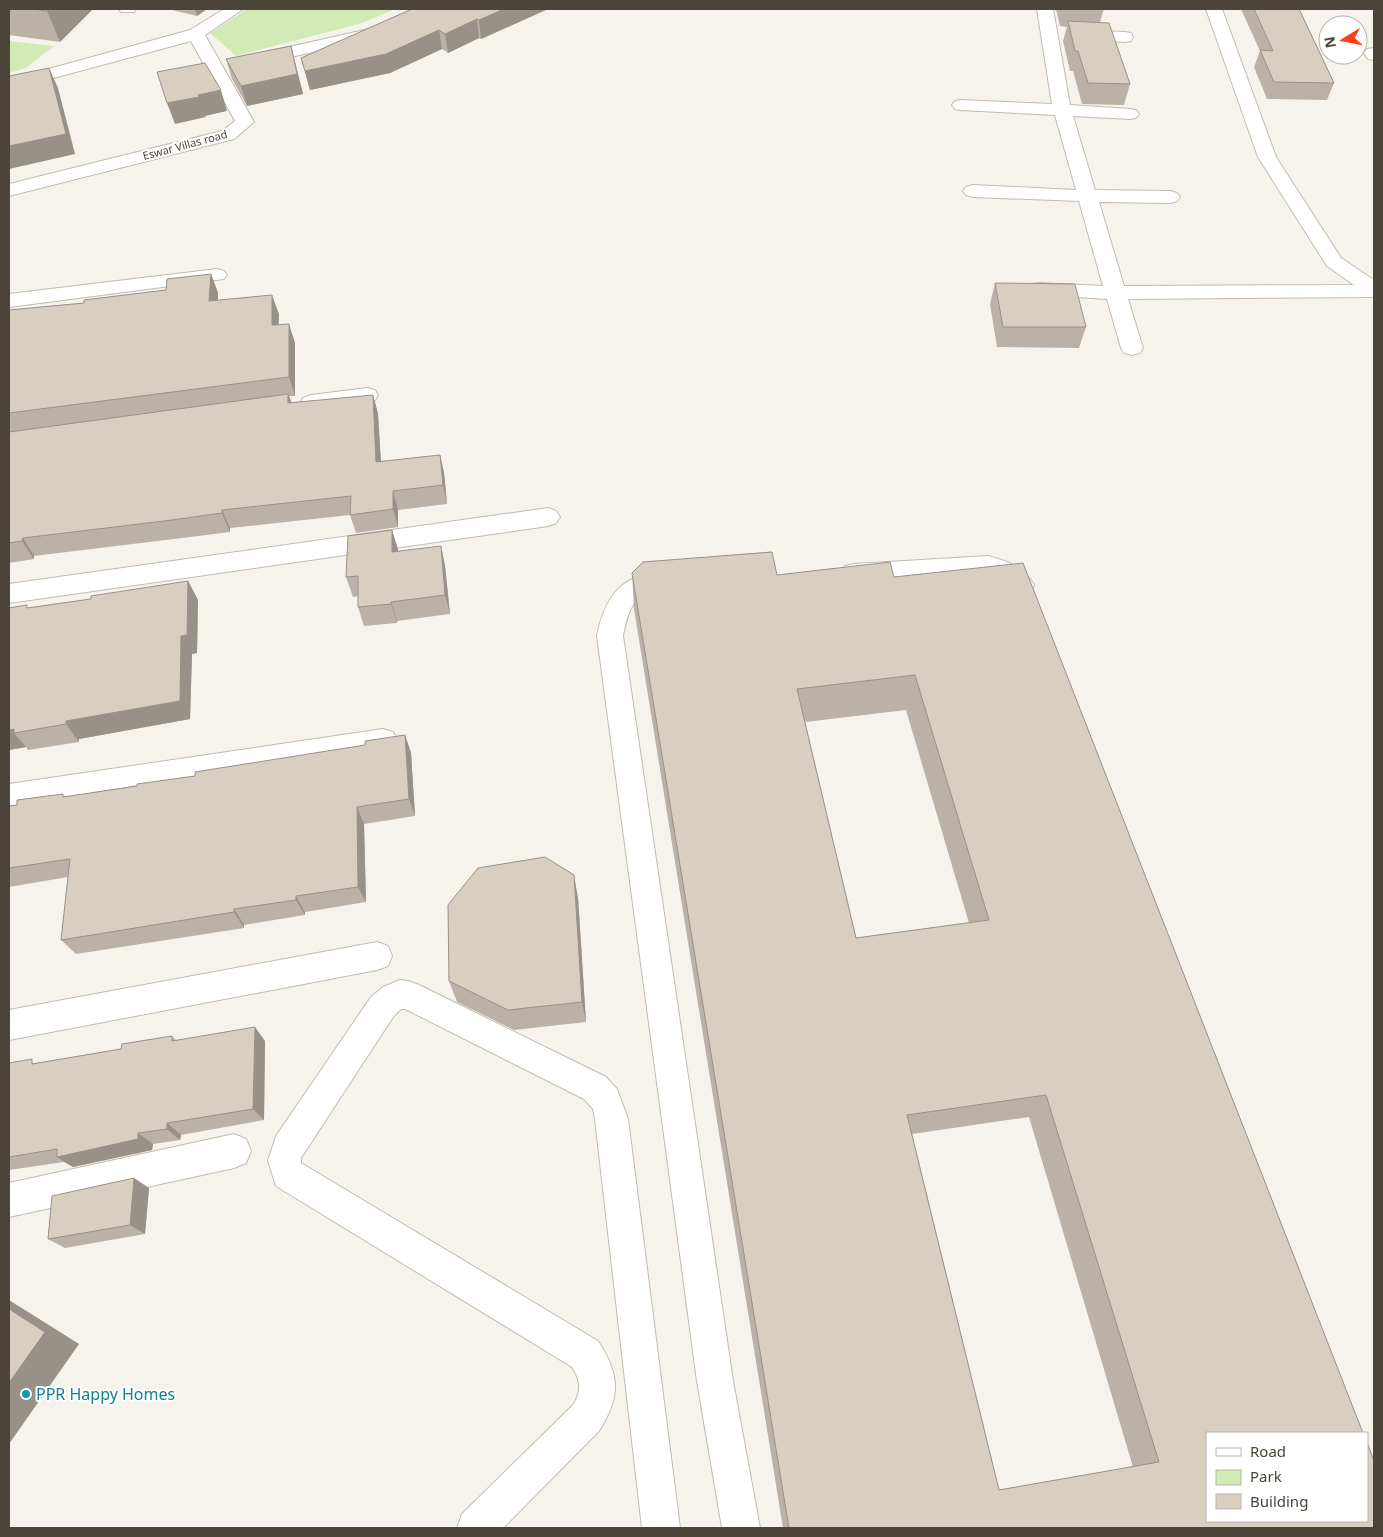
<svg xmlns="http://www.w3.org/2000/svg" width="1383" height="1537" font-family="'Noto Sans',sans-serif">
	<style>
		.green { fill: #d2eab5 }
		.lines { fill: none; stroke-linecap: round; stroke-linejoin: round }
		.minor-casing { stroke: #c2bbae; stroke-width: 2 }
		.minor { fill: #fff; fill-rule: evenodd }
		.wall { fill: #bab2a6; fill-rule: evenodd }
		.shaded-wall { fill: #979187 }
		.building { fill: #d8cfc1; stroke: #979187; fill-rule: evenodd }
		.culture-dot { fill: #0f9aa8; stroke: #fff; stroke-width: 2 }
		.labels { text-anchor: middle; stroke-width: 4; stroke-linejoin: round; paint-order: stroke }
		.far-street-label { font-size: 11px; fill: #4b4439; stroke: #fff }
		.near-culture-label { font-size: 16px; fill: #0d838f; stroke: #fff; text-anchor: start }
	</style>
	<rect width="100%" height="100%" fill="#f6f3ec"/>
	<g class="green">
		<path d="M247 9H395L362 23 236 56 210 33Z"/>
		<path d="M9 41 54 46 26 68 9 73Z"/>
	</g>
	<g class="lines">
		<defs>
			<g id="minor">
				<path d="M119 9H136L134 12H121Z"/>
				<path d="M224 9H243L205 35 254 122 234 139 9 196V184L222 131 235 121 191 41 9 90V80L190 30Z"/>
				<path d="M420 9H442L440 12 380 37 255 65 249 64 246 60 249 56 369 29Z"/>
				<path d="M1037 9H1053L1070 105 1130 109 1136 110 1139 114 1136 118 1130 119 1073 116 1095 190 1170 191 1177 193 1180 197 1177 201 1170 203 1099 202 1124 286 1354 285 1327 266 1258 157 1206 9H1222L1276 157 1341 258 1374 280V297L1128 299 1143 348 1140 353 1132 355 1124 353 1121 348 1107 299 1032 294 1029 289 1032 284 1039 283 1103 286 1079 201 973 197 966 195 963 191 966 187 973 185 1076 190 1055 115 961 110 955 109 952 105 955 101 961 100 1052 104Z"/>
				<path d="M1077 30 1125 32 1131 33 1133 37 1131 41 1125 42 1071 39 1069 35 1071 31Z"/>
				<path d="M1374 48V60L1368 59 1364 53 1367 49Z"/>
				<path d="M217 269 224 271 227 275 224 279 9 307V294Z"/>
				<path d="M367 388 375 390 378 395 375 400 311 411 303 408 300 403 303 398 311 395Z"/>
				<path d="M548 508 556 511 560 517 556 523 548 526 9 603V584Z"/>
				<path d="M988 556C1007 561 1024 567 1034 585L1031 592C1010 598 1006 580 988 574L854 582 845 580 842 573 845 566 854 564Z"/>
				<path d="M648 574H669L678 576 681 583 678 590C668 593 660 592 651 593 631 595 626 620 623 636L733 1381 760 1528H722L697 1381 597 636C603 606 615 580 648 574Z"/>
				<path d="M383 729 393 732 397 740 393 748 383 751 9 808V784Z"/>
				<path d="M377 942 388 946 392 956 388 966 377 970 9 1040V1010Z"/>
				<path d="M400 980 408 981 419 985 606 1077 617 1089 628 1119 680 1528H642L595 1119 593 1109 584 1099 405 1009H401L393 1017 301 1158V1163L598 1341C620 1375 621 1396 599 1431L503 1528H457L462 1514 573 1405C582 1391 581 1381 572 1367L276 1186 268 1161 276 1136 371 997 383 987Z"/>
				<path d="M234 1134 246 1139 251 1151 246 1163 234 1168 9 1217V1183Z"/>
			</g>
		</defs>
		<use href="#minor" class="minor-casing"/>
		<use href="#minor" class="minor"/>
	</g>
	<g class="wall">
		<path d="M9 9H93L60 42 9 35Z"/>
		<path d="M168 9H207L197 16Z"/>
		<path d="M412 9H548L481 39 479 38 448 53 442 49 390 73 310 90 301 58Z"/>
		<path d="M1056 9H1104L1100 22 1130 84 1124 105 1082 104 1073 71H1070L1063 41 1067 27 1060 26Z"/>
		<path d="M1241 9H1299L1334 83 1327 100 1267 99 1254 67 1260 51Z"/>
		<path d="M291 46 303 94 247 106 232 79 226 59Z"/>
		<path d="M211 274 218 293V301L279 314 278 325 295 343V396H289L292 403 373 395 378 414 381 462 440 455 444 473 447 504 398 510V527L356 533 350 515 230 528V532L182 538 34 556V559L9 563V310L84 303 166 290Z"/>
		<path d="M995 283 1086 327 1079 348 997 347 990 304Z"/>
		<path d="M392 530 398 552 441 546 445 566 450 614 397 621V623L364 626 358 607V596L353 597 346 577Z"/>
		<path d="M632 573 894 577 1374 1528H783L634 609ZM906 710 969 923 856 938 805 722ZM1029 1117 1133 1467 999 1490 912 1134Z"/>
		<path d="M188 581 198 600 197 653 192 654 190 719 79 739V742L28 750 26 747 9 750 29 608 91 599Z"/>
		<path d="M405 735 411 753 415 816 364 824 366 902 305 912V915L244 925V928L76 954 61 940 68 877 9 887V806L195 776 365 745Z"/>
		<path d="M578 898 586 1022 514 1030 457 1002 449 981Z"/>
		<path d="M172 1036 176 1040 265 1041 264 1120 181 1135 180 1140 153 1144 152 1150 73 1167 64 1162 9 1170V1063H37L121 1049Z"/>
		<path d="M149 1188 145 1234 65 1248 48 1239Z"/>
	</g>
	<g class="shaded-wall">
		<path d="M48 9H93L60 42 47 11Z"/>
		<path d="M195 9H207L197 16Z"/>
		<path d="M504 9H548L481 39 479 20Z"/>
		<path d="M477 19 479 38 448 53 445 34Z"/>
		<path d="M439 30 442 49 390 73 310 90 305 71Z"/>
		<path d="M291 46 303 94 247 106 241 86Z"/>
		<path d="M49 68 58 88 75 154 9 169V146Z"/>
		<path d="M221 90 227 111 205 116 206 117 175 124 167 103 198 95Z"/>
		<path d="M211 274 218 293 217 321 209 301Z"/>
		<path d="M272 295 279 314 278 345 272 325Z"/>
		<path d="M289 324 295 343V396L289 377Z"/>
		<path d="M288 394 295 413 288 403Z"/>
		<path d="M373 395 378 414 382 481 376 462Z"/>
		<path d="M440 455 444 473 447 504 443 485Z"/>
		<path d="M393 491 398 510V527L393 509Z"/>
		<path d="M222 510 230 528V532L222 513Z"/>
		<path d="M392 530 398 549V572L392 552Z"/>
		<path d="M23 538 34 556V559L22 541Z"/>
		<path d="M441 546 445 566 450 614 445 595Z"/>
		<path d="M188 581 198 600 197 653 192 654 190 719 79 739V742L66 724V721L181 636Z"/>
		<path d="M391 602 397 621V623L391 604Z"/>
		<path d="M14 729V733L26 747 9 750V730Z"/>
		<path d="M405 735 411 753 415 816 409 799Z"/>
		<path d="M357 807 364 824 366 902 358 887Z"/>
		<path d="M574 875 578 898 586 1022 582 1002Z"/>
		<path d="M296 896 305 912V915L296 900Z"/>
		<path d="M234 909 244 925V928L234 912Z"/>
		<path d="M255 1027 265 1041 264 1120 253 1109Z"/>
		<path d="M167 1123 181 1135 180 1140 167 1129Z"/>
		<path d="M138 1133 153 1144 152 1150 73 1167 57 1157Z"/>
		<path d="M134 1178 149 1188 145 1234 130 1225Z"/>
		<path d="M9 1300 79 1344 9 1444Z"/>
	</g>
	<g class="building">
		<path d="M33 9H48L47 11Z"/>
		<path d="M412 9H504L479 20 477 19 445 34 439 30 386 54 305 71 301 58Z"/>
		<path d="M1254 9H1299L1334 83 1274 82 1260 50 1273 51Z"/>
		<path d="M1068 21 1109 23 1130 84 1088 83 1078 51H1075Z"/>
		<path d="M291 46 297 74 241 86 226 59Z"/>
		<path d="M205 63 221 90 198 95 199 97 167 103 157 72Z"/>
		<path d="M49 68 66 134 9 146V76Z"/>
		<path d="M211 274 209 301 272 295V325L289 324V377L9 413V310L84 303V300L166 290 167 279Z"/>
		<path d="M995 283 1075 284 1086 327H1003Z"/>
		<path d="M288 394V403L373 395 376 462 440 455 443 485 393 491V509L350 515 351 496 222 510V513L172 520 23 538 22 541 9 543V432Z"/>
		<path d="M392 530V552L441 546 445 595 391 602V604L358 607V576L346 577 348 536Z"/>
		<path d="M772 552 777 575 890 562 894 577 1023 563 1363 1433H1207V1521H1367V1442L1374 1461V1528H789L632 573 643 562ZM915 675 989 920 856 938 797 689ZM1046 1095 1159 1462 999 1490 907 1115Z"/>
		<path d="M188 581 187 635 181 636 180 701 66 721V724L14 733V729L9 730V608L27 605V608L91 599V596Z"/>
		<path d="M405 735 409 799 357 807 358 887 296 896V900L234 909V912L61 940 70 859 9 868V806L17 805V800L63 794V797L137 786V784L195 776V772L365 745V741Z"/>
		<path d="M545 857 574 875 582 1002 508 1010 449 981 448 905 478 868Z"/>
		<path d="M255 1027 253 1109 167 1123V1129L138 1133V1139L57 1157V1149L9 1157V1063L32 1059V1064L121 1049 122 1044 172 1036V1041Z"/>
		<path d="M134 1178 130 1225 48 1239 52 1196Z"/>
		<path d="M9 1309 45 1332 9 1383Z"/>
	</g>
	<circle class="culture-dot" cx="26" cy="1394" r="5"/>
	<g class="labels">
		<g class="far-street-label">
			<text transform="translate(185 145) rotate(-15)" y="4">Eswar Villas road</text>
		</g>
		<g class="near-culture-label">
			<text x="36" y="1400">PPR Happy Homes</text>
		</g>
	</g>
	<rect width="1383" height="1537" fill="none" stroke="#4b4439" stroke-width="20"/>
	<rect x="1206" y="1432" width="162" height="90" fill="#ffffff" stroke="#b7b4b0"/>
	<rect x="1216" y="1448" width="25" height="8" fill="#ffffff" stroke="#b7b4b0"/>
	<text x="1250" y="1457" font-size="15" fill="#4b4439">Road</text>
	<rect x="1216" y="1470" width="25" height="15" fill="#d2eab5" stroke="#b7b4b0"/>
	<text x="1250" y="1482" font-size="15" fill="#4b4439">Park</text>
	<rect x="1216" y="1494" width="25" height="15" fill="#d8cfc1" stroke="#b7b4b0"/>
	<text x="1250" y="1507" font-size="15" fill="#4b4439">Building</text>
	<g transform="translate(1343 40) rotate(260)"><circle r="24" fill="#ffffff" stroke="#b7b4b0"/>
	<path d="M0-4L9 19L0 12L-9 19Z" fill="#fc3f1d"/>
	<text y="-8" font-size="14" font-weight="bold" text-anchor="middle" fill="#4b4439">N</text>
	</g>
</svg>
